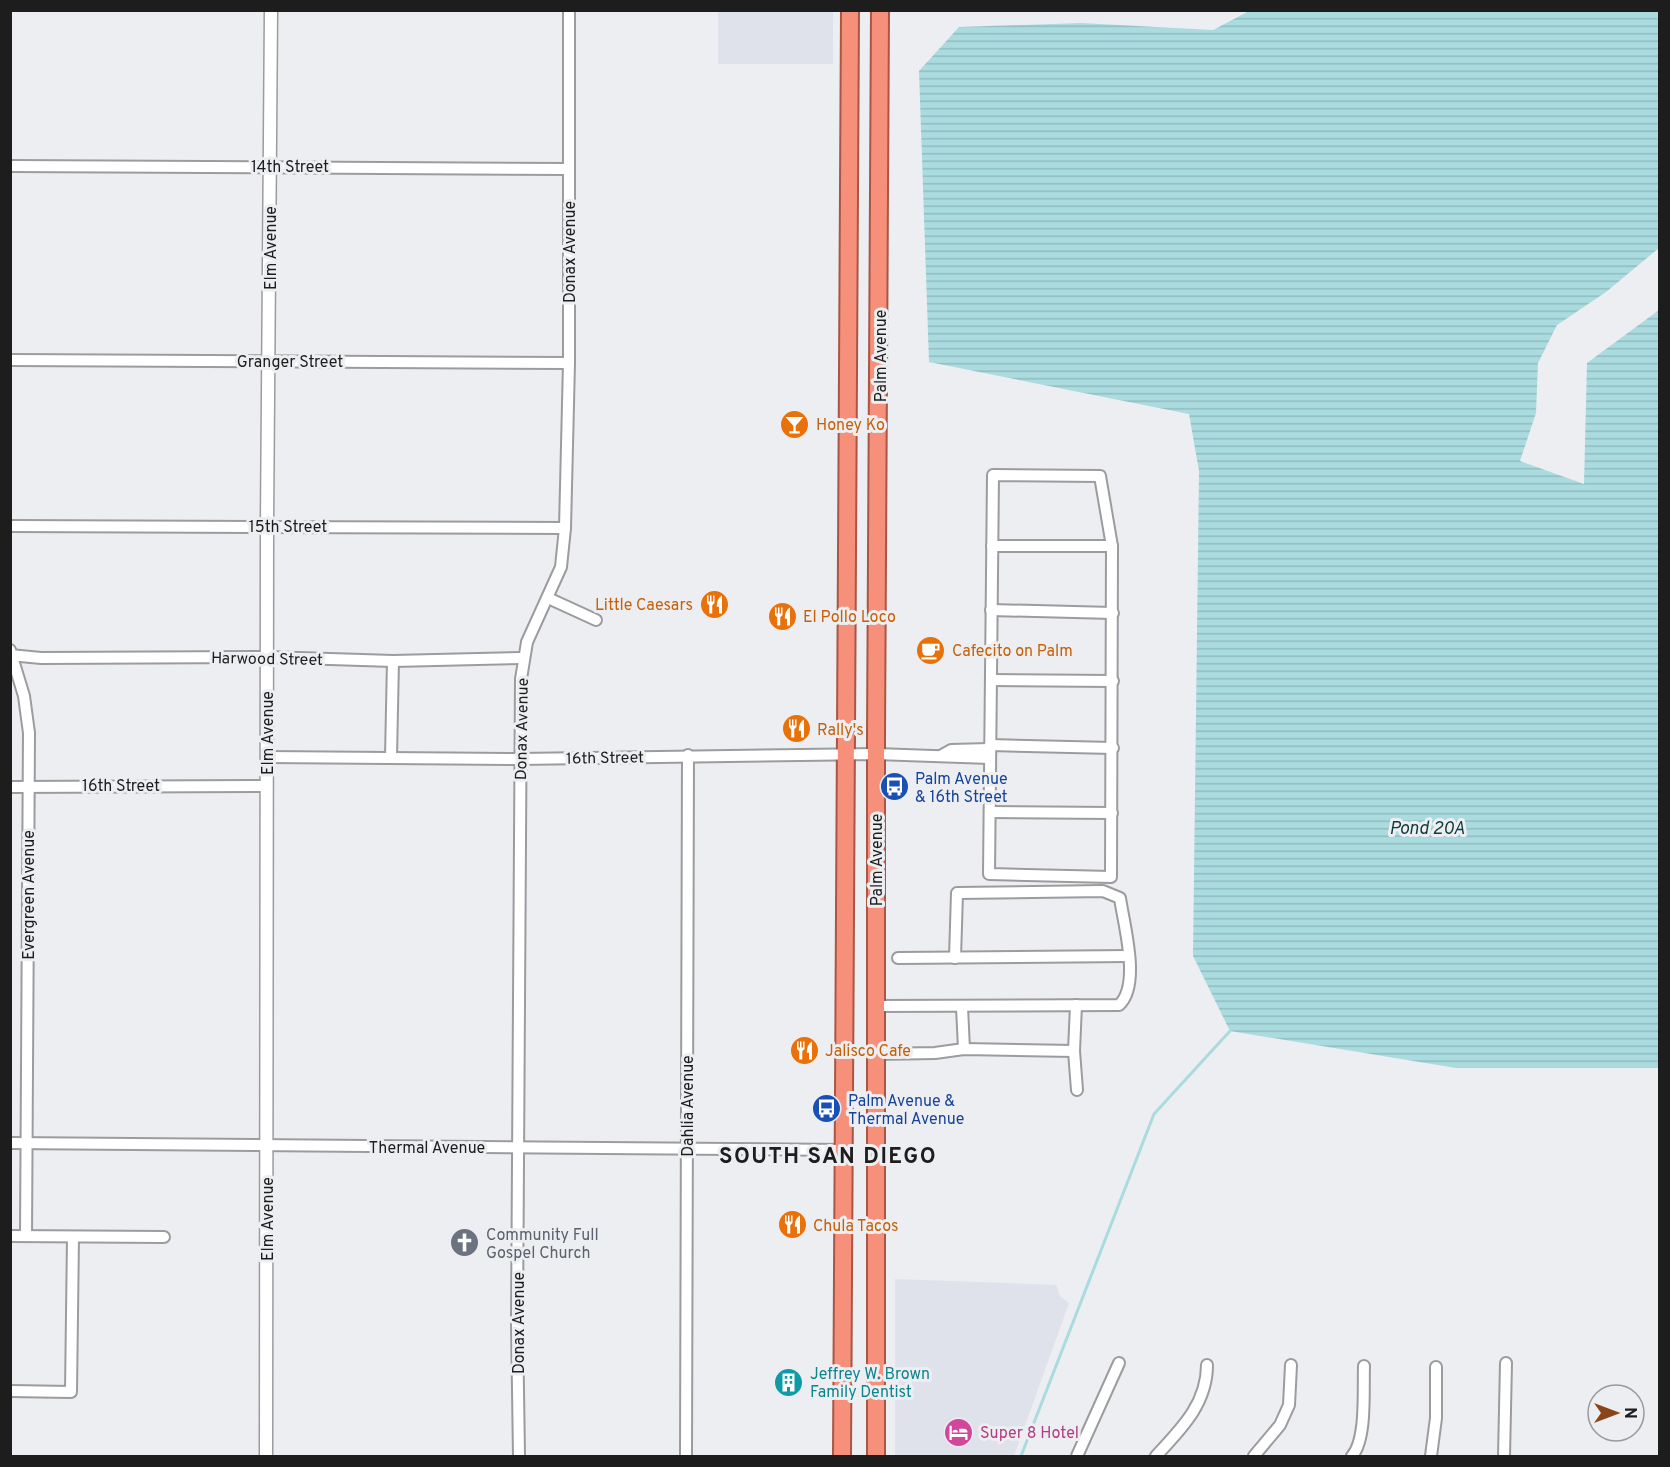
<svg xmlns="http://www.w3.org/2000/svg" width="1670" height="1467" font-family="Overpass,sans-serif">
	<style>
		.built { fill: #dfe1eb }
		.water { fill: url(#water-rules) }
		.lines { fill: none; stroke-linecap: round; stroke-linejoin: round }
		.stream { stroke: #aadbdf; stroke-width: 3 }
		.minor-casing { stroke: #9c9c9f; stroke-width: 14 }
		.tertiary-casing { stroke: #9c9c9f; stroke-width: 15 }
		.trunk-casing { stroke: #a95644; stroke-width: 20 }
		.minor { stroke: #fff; stroke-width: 10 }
		.tertiary { stroke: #fff; stroke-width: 12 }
		.trunk { stroke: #f7907a; stroke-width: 16 }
		.labels { text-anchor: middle; stroke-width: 6; stroke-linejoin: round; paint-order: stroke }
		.street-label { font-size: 16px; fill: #1d1d1e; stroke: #edeef1 }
		.food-label { font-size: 16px; fill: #c56008; stroke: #edeef1; text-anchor: start }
		.transit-label { font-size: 16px; fill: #164399; stroke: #edeef1; text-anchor: start }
		.worship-label { font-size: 16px; fill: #5b616d; stroke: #edeef1; text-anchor: start }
		.culture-label { font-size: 16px; fill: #0d838f; stroke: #edeef1; text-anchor: start }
		.hotel-label { font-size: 16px; fill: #b23c85; stroke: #edeef1; text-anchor: start }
		.water-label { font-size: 18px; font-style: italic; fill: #0e3c40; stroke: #edeef1 }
		.district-label { font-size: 22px; font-weight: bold; letter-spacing: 1.5px; fill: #1d1d1e; stroke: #edeef1 }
	</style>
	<defs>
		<pattern id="water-rules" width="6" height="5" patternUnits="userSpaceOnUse" patternTransform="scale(1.5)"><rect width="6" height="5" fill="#aadbdf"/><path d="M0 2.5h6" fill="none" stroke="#92bcbf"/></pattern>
	</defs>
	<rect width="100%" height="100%" fill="#edeef1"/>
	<g class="built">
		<rect x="718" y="11" width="115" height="53"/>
		<path d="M895 1279 1056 1285 1060 1296 1069 1303 1014 1456H895Z"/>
	</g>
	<path class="water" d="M1249 11H1659V248L1606 292 1557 325 1538 363 1536 413 1520 461 1584 484 1587 363 1659 310V1068H1456L1230 1031 1193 956 1199 471 1189 414 929 362 919 71 959 27 1081 23 1213 30Z"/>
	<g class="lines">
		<path class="stream" d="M1021 1456 1154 1114 1230 1031"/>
		<defs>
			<g id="minor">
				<path d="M10 166 569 169"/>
				<path d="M10 360 569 363"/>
				<path d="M993 475 1100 476 1112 546 1111 877 989 874Z"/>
				<path d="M10 526 565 528"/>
				<path d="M992 546H1112"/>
				<path d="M548 598 596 620"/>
				<path d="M991 610 1113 613"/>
				<path d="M10 650 24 696 29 733 26 1236"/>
				<path d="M10 655 41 658 267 657 393 661 523 658"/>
				<path d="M991 680 1113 681"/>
				<path d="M990 745 1113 748"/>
				<path d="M942 755 951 750 990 749"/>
				<path d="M267 757 519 759 876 754 990 758"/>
				<path d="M391 757 393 661"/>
				<path d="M10 787 267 786"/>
				<path d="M990 812 1112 813"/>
				<path d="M898 958 1129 956"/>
				<path d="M1076 1005 1074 1051 1077 1090"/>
				<path d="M876 1006 1119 1005C1141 985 1124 926 1120 898L1103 891 957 893 955 958"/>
				<path d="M962 1007 964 1049"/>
				<path d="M877 1054 935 1053 964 1049 1074 1051"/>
				<path d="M10 1143 844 1150"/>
				<path d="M10 1236 164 1237"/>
				<path d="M10 1391 71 1392 73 1237"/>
				<path d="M519 1456 517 1324 521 679 527 642 561 567 565 528 569 363V10"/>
				<path d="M686 1456 688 755"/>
				<path d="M1077 1456 1119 1363"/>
				<path d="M1156 1456C1181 1429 1207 1404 1207 1365"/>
				<path d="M1254 1456 1280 1425 1289 1405 1291 1365"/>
				<path d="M1352 1456C1367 1439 1363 1389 1364 1366"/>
				<path d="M1431 1456 1436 1418V1367"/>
				<path d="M1504 1456 1506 1363"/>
			</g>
			<path id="tertiary" d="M266 1456 267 525 271 10"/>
			<g id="trunk">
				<path d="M842 1456 850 10"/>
				<path d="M876 1456V738L880 10"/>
			</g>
		</defs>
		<use href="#minor" class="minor-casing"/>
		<use href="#tertiary" class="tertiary-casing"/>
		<use href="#trunk" class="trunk-casing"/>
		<use href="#minor" class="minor"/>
		<use href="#tertiary" class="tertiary"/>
		<use href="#trunk" class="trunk"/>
	</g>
	<defs>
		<symbol id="bar-disc" viewBox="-11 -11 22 22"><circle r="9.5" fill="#e8710a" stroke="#edeef1"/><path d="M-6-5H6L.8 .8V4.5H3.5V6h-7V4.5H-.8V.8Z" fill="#fff"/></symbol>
		<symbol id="restaurant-disc" viewBox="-11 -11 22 22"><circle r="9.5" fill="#e8710a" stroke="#edeef1"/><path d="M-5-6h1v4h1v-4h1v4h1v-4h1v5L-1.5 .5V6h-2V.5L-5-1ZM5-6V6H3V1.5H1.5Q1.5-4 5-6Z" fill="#fff"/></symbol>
		<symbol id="cafe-disc" viewBox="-11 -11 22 22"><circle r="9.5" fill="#e8710a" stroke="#edeef1"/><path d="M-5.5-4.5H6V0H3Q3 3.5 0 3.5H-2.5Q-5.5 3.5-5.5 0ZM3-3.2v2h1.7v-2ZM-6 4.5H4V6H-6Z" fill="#fff"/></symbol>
		<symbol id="bus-disc" viewBox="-11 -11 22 22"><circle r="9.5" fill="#1a4fb4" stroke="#edeef1"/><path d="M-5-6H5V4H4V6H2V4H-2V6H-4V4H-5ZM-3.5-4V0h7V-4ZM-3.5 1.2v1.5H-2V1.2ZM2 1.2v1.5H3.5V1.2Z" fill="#fff"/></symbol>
		<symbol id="church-disc" viewBox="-11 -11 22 22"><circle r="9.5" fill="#6b7280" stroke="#edeef1"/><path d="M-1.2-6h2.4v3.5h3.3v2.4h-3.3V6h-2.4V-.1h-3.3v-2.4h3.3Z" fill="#fff"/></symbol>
		<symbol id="building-disc" viewBox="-11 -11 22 22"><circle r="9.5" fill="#0f9aa8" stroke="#edeef1"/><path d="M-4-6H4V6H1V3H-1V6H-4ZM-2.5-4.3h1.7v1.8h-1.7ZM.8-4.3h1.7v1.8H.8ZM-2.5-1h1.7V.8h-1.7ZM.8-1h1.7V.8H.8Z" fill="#fff"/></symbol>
		<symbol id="hotel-disc" viewBox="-11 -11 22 22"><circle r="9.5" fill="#d1479c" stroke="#edeef1"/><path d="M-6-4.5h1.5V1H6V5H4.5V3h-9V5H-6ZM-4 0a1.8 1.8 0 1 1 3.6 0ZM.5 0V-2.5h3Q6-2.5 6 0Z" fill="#fff"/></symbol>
	</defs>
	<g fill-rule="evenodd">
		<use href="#bar-disc" x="778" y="408" width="33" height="33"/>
		<use href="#restaurant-disc" x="698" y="588" width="33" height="33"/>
		<use href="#restaurant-disc" x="766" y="600" width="33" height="33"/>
		<use href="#cafe-disc" x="914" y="634" width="33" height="33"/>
		<use href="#restaurant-disc" x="780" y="712" width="33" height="33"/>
		<use href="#bus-disc" x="878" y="770" width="33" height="33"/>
		<use href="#restaurant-disc" x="788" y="1034" width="33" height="33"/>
		<use href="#bus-disc" x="810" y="1092" width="33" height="33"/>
		<use href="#restaurant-disc" x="776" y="1208" width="33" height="33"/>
		<use href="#church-disc" x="448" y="1226" width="33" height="33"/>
		<use href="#building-disc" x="772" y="1366" width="33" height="33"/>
		<use href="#hotel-disc" x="942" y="1416" width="33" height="33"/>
	</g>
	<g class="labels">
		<g class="street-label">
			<text x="290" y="172">14th Street</text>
			<text transform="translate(270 248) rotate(-90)" y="6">Elm Avenue</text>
			<text transform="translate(569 252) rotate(-90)" y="6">Donax Avenue</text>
			<text transform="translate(880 356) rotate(-90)" y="6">Palm Avenue</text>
			<text x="290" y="367">Granger Street</text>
			<text x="288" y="532">15th Street</text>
			<text transform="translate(267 658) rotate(1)" y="6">Harwood Street</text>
			<text transform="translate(521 729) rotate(-89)" y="6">Donax Avenue</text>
			<text transform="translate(267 733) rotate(-90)" y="6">Elm Avenue</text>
			<text transform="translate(605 757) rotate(-1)" y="6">16th Street</text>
			<text x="121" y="791">16th Street</text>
			<text transform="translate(876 860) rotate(-90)" y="6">Palm Avenue</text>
			<text transform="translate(28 895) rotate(-90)" y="6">Evergreen Avenue</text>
			<text transform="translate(687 1106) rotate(-90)" y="6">Dahlia Avenue</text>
			<text x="427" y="1153">Thermal Avenue</text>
			<text transform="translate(267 1219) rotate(-90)" y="6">Elm Avenue</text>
			<text transform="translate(518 1323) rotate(-90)" y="6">Donax Avenue</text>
		</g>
		<g class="food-label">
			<text x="816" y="430">Honey Ko</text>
			<text x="693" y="610" text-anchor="end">Little Caesars</text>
			<text x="803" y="622">El Pollo Loco</text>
			<text x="952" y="656">Cafecito on Palm</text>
			<text x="817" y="735">Rally's</text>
			<text x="825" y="1056">Jalisco Cafe</text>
			<text x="813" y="1231">Chula Tacos</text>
		</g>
		<g class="transit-label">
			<text x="915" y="784">Palm Avenue<tspan x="915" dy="18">&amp; 16th Street</tspan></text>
			<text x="848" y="1106">Palm Avenue &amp;<tspan x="848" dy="18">Thermal Avenue</tspan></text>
		</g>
		<g class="worship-label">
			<text x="486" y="1240">Community Full<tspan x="486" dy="18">Gospel Church</tspan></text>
		</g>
		<g class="culture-label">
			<text x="810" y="1379">Jeffrey W. Brown<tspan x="810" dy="18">Family Dentist</tspan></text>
		</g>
		<g class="hotel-label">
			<text x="980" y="1438">Super 8 Hotel</text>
		</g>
		<g class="water-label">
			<text x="1427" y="834">Pond 20A</text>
		</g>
		<g class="district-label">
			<text x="828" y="1163">SOUTH SAN DIEGO</text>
		</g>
	</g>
	<rect width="1670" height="1467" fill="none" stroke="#1d1d1e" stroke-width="24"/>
	<g transform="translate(1616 1413) rotate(90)"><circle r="28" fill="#edeef1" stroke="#9a9a9d" stroke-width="1.5"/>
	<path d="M0-4.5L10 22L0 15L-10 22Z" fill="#8a4618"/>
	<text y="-9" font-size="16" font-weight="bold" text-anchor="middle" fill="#1d1d1e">N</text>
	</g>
</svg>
